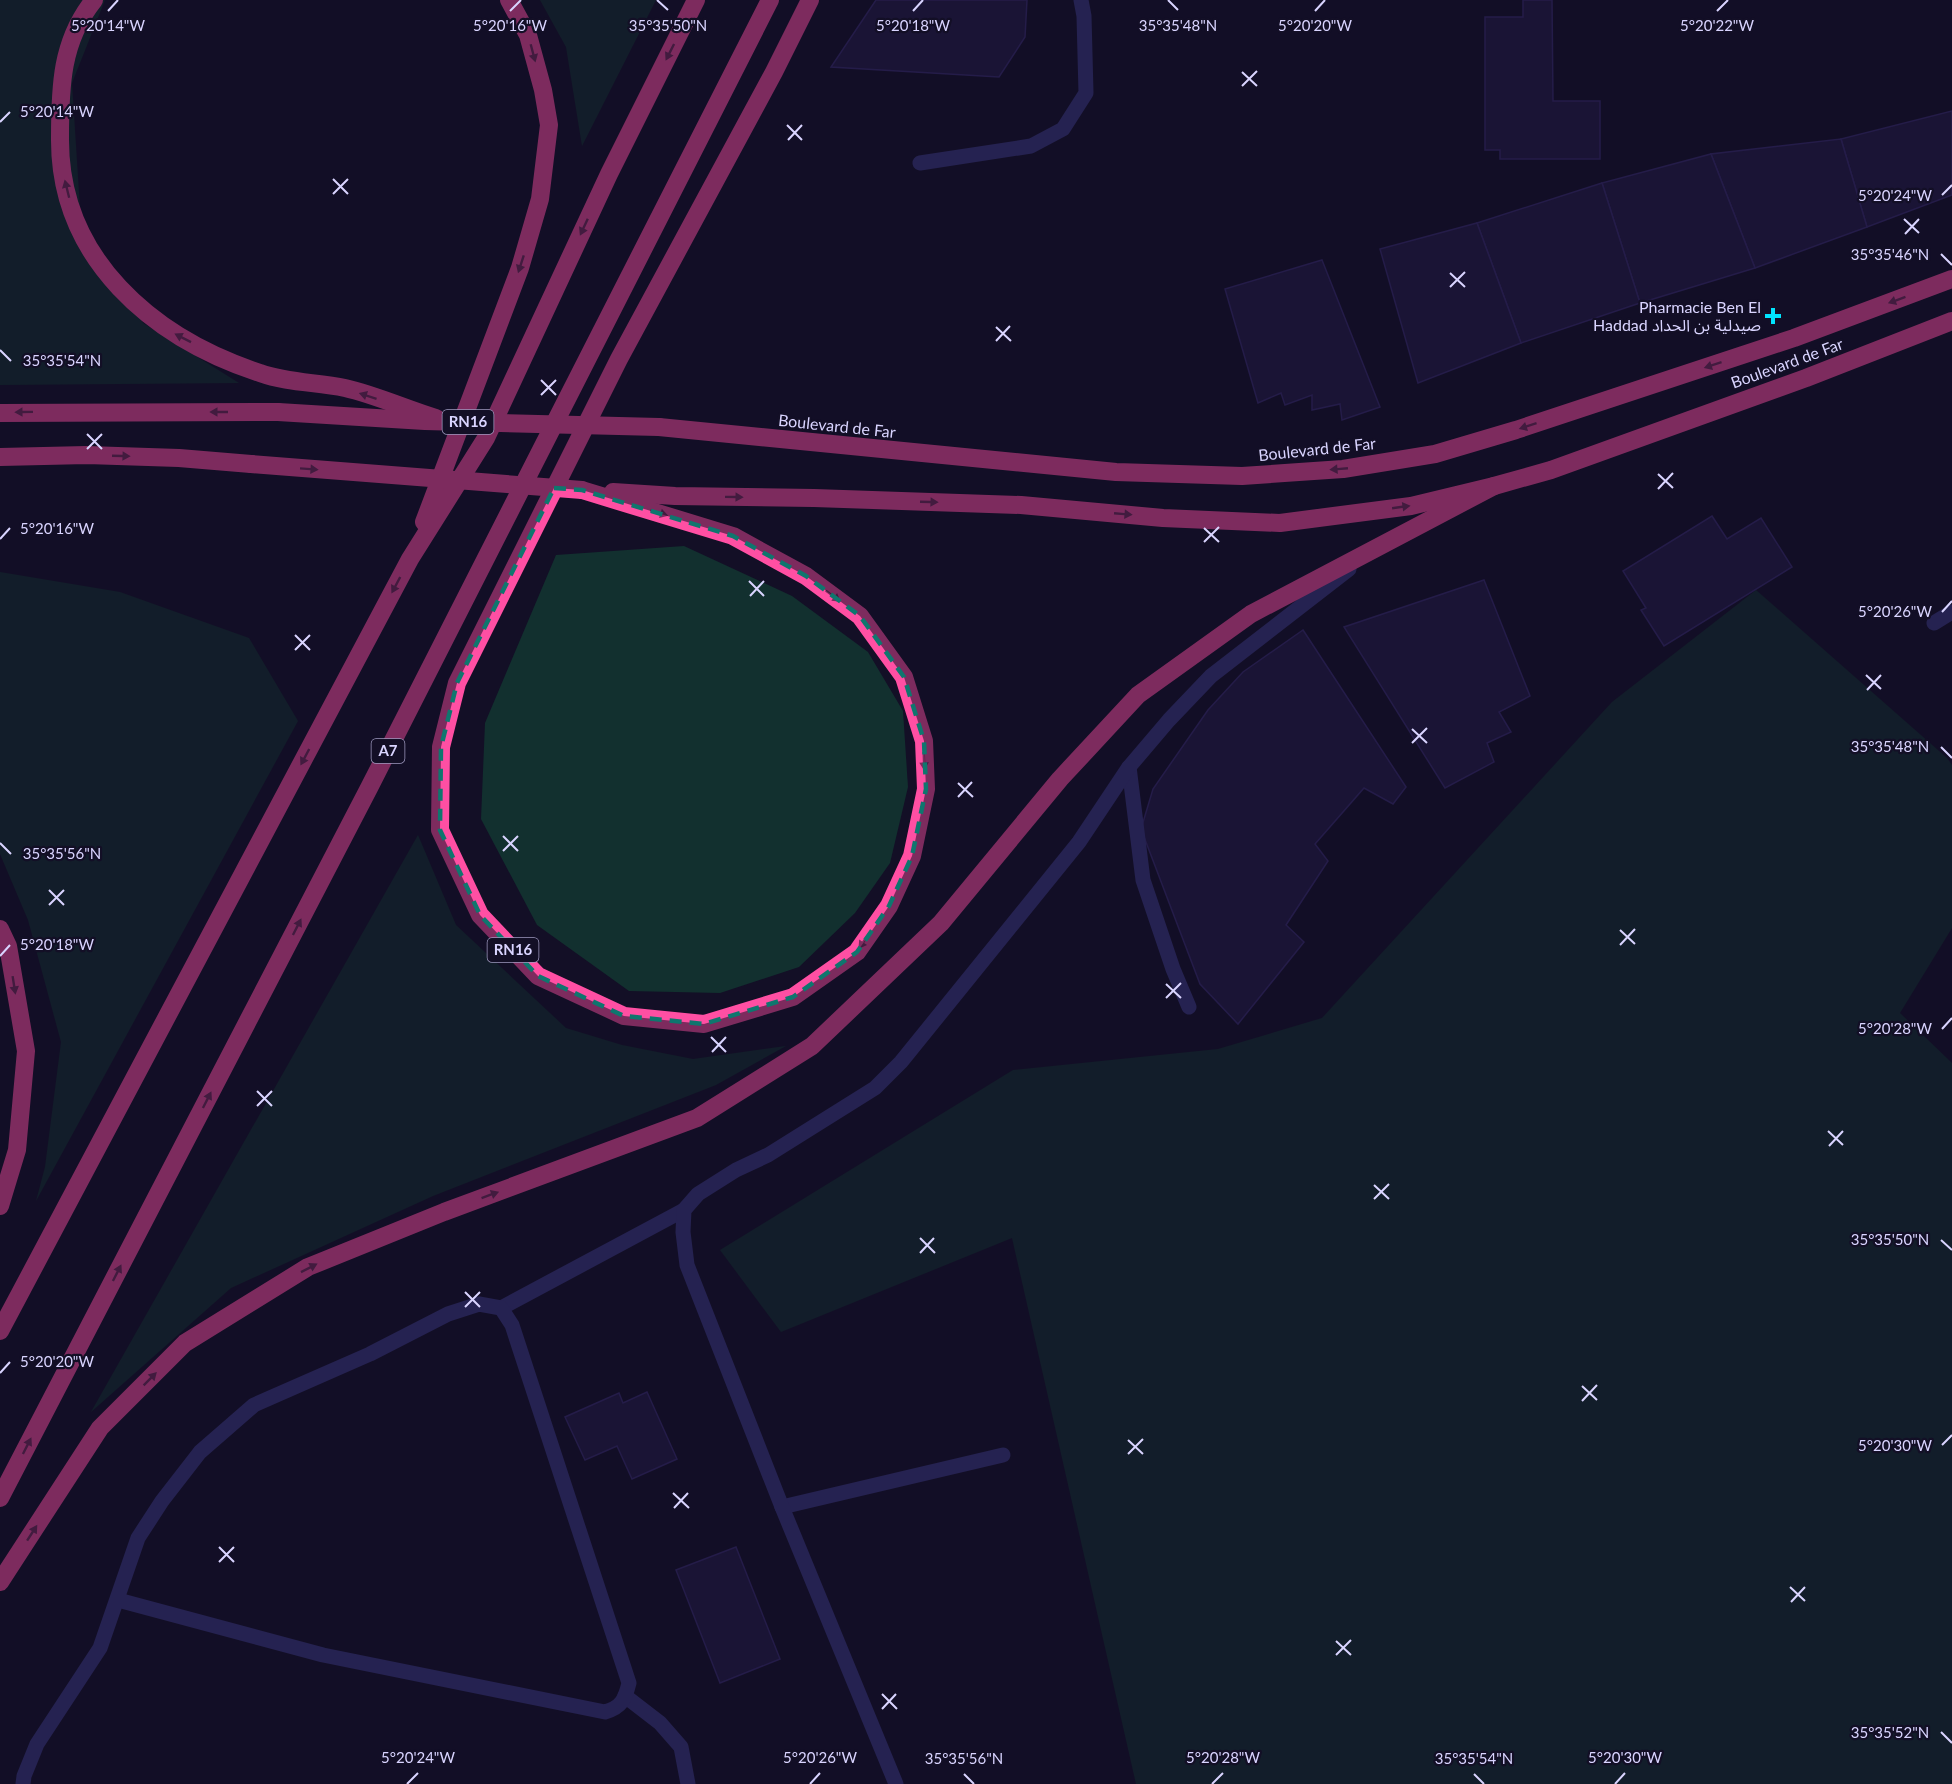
<svg xmlns="http://www.w3.org/2000/svg" width="1952" height="1784" font-family="Lato,'Noto Sans Arabic',sans-serif">
	<style>
		.green { fill: #12302f }
		.building { fill: #241b47; stroke: #3b2d73; stroke-width: 1.5 }
		.lines { fill: none; stroke-linecap: round; stroke-linejoin: round }
		.lane { stroke: #3d3a85; stroke-width: 15 }
		.street { stroke: #3d3a85; stroke-width: 15 }
		.highway { stroke: #ff4fa3; stroke-width: 18 }
		.highway-bridge { stroke: #ff4fa3; stroke-width: 18 }
		.oneway { fill: #7d2c5e }
		.marked { fill: none; stroke: #0f766e; stroke-width: 4.5; stroke-dasharray: 12 8; stroke-linejoin: round }
		.ticks { fill: none; stroke: #d9d4ff; stroke-width: 2 }
		.poi-dot { fill: #00e5ff; stroke: #130f26; stroke-width: 2 }
		.labels { text-anchor: middle; stroke-width: 4.5; stroke-linejoin: round; paint-order: stroke }
		.shield { fill: #130f26; stroke: #9e99be; stroke-width: 1.5 }
		.shield-label { font-size: 15px; font-weight: bold; fill: #d9d4ff }
		.poi-label { font-size: 16px; fill: #d9d4ff; stroke: #130f26; text-anchor: end }
		.street-label { font-size: 16px; fill: #d9d4ff; stroke: #130f26 }
		.ticks-label { font-size: 15px; text-anchor: middle; fill: #d9d4ff; stroke: #130f26; stroke-width: 4.5; stroke-linejoin: round; paint-order: stroke }
	</style>
	<rect width="100%" height="100%" fill="#130f26"/>
	<g class="green">
		<path d="M0 0H105L72 83 81 224 143 323 239 383 0 385Z"/>
		<path d="M540 0H656L582 146 566 47Z"/>
		<path d="M684 546 792 596 868 652 903 711 908 787 890 863 855 913 799 967 720 993 629 991 537 925 481 819 485 723 556 555Z"/>
		<path d="M0 572 120 592 249 638 298 721 36 1201 45 1167 61 1042 28 920 0 854Z"/>
		<path d="M1756 590 1947 758 1952 765V928L1900 1013 1952 1063V1784H1136L1012 1238 781 1332 720 1250 1013 1070 1218 1049 1322 1018 1612 702Z"/>
		<path d="M418 835 456 925 566 1028 622 1045 693 1059 786 1046 716 1085 433 1196 231 1288 91 1412Z"/>
	</g>
	<g class="building">
		<path d="M876 0H1027L1025 37 999 77 831 67Z"/>
		<path d="M1523 0H1552L1553 101H1600V159H1500V150H1485V17H1523Z"/>
		<path d="M1952 111V195L1867 227 1841 139Z"/>
		<path d="M1841 139 1867 227 1755 268 1711 154Z"/>
		<path d="M1711 154 1755 268 1640 303 1602 183Z"/>
		<path d="M1602 183 1640 303 1521 343 1477 223Z"/>
		<path d="M1477 223 1521 343 1418 383 1380 249Z"/>
		<path d="M1322 260 1380 407 1342 420 1340 404 1312 410V395L1285 405 1281 393 1258 403 1225 289Z"/>
		<path d="M1712 516 1727 539 1761 518 1792 567 1664 646 1641 610 1646 608 1623 571Z"/>
		<path d="M1484 580 1530 696 1499 712 1511 732 1487 743 1494 762 1445 788 1344 627Z"/>
		<path d="M1303 630 1406 787 1393 804 1364 788 1315 844 1328 861 1286 925 1304 942 1238 1024 1200 984 1141 829 1153 789 1208 710 1243 672Z"/>
		<path d="M647 1392 677 1459 632 1479 617 1446 585 1460 565 1417 619 1393 623 1403Z"/>
		<path d="M736 1547 780 1659 720 1683 676 1570Z"/>
	</g>
	<g class="lines">
		<g class="lane">
			<path d="M920 163 1031 146 1063 129 1086 93 1084 16 1081 0"/>
			<path d="M1129 767 1143 880 1173 969 1189 1007"/>
		</g>
		<g class="street">
			<path d="M1934 623 1952 612"/>
			<path d="M501 1308 684 1210"/>
			<path d="M782 1507 1003 1455"/>
			<path d="M625 1696 660 1723 681 1747 688 1784"/>
			<path d="M23 1784 24 1776 37 1744 100 1648 138 1538 162 1501 200 1452 254 1405 370 1354 448 1314 479 1304 501 1308 512 1325 629 1683C625 1699 622 1707 605 1712L323 1655 118 1600"/>
			<path d="M896 1784 782 1507 687 1265 683 1232 684 1210 698 1194 736 1170 768 1155 875 1088 901 1062 1079 842 1129 767 1169 720 1211 676 1349 569"/>
		</g>
		<g class="highway">
			<path d="M94 0C61 41 60 87 60 138 59 259 153 338 260 373 288 383 317 382 345 388 376 395 406 409 436 418"/>
			<path d="M0 413 278 412"/>
			<path d="M659 427 1116 472 1242 476 1343 469 1435 454 1516 430 1794 338 1952 279"/>
			<path d="M0 457 87 455 179 458 251 464"/>
			<path d="M582 490 733 536 806 576 860 616 904 677 924 741 926 789 912 856 889 906 857 952 793 997 704 1024 624 1016 538 976 480 915 440 830 441 747 457 683 619 359 774 72 810 0"/>
			<path d="M613 492 675 496 814 498 1021 505 1163 518 1280 523 1326 517 1411 506 1494 486 1551 470 1806 378 1952 321"/>
			<path d="M424 522 520 268 540 199 549 125 543 90 528 35 509 0"/>
			<path d="M0 929 8 946 26 1051 17 1150 0 1206"/>
			<path d="M0 1331 410 559 486 438 609 174 696 0"/>
			<path d="M0 1498 369 788 770 0"/>
			<path d="M0 1582 100 1428 185 1343 308 1267 444 1212 697 1118 812 1046 941 923 1060 779 1138 695 1251 614 1494 486"/>
		</g>
		<g class="highway-bridge">
			<path d="M278 412 425 421 659 427"/>
			<path d="M251 464 582 490"/>
		</g>
	</g>
	<defs><path id="oneway-solid" d="M-6-.8H1V-3.2L6.5 0L1 3.2V.8H-6Z" transform="scale(1.5)"/></defs>
	<g class="oneway">
		<use href="#oneway-solid" transform="translate(670 52) rotate(117)"/>
		<use href="#oneway-solid" transform="translate(533 53) rotate(75)"/>
		<use href="#oneway-solid" transform="translate(67 189) rotate(-104)"/>
		<use href="#oneway-solid" transform="translate(584 227) rotate(115)"/>
		<use href="#oneway-solid" transform="translate(521 264) rotate(108)"/>
		<use href="#oneway-solid" transform="translate(1897 300) rotate(160)"/>
		<use href="#oneway-solid" transform="translate(183 338) rotate(-153)"/>
		<use href="#oneway-solid" transform="translate(1713 365) rotate(162)"/>
		<use href="#oneway-solid" transform="translate(368 396) rotate(-162)"/>
		<use href="#oneway-solid" transform="translate(24 412) rotate(179)"/>
		<use href="#oneway-solid" transform="translate(219 412) rotate(-180)"/>
		<use href="#oneway-solid" transform="translate(1528 426) rotate(162)"/>
		<use href="#oneway-solid" transform="translate(121 456) rotate(2)"/>
		<use href="#oneway-solid" transform="translate(309 469) rotate(4)"/>
		<use href="#oneway-solid" transform="translate(1339 469) rotate(175)"/>
		<use href="#oneway-solid" transform="translate(734 497) rotate(1)"/>
		<use href="#oneway-solid" transform="translate(929 502) rotate(2)"/>
		<use href="#oneway-solid" transform="translate(1401 507) rotate(-8)"/>
		<use href="#oneway-solid" transform="translate(659 513) rotate(17)"/>
		<use href="#oneway-solid" transform="translate(1123 514) rotate(5)"/>
		<use href="#oneway-solid" transform="translate(396 585) rotate(118)"/>
		<use href="#oneway-solid" transform="translate(833 596) rotate(37)"/>
		<use href="#oneway-solid" transform="translate(305 757) rotate(118)"/>
		<use href="#oneway-solid" transform="translate(924 761) rotate(88)"/>
		<use href="#oneway-solid" transform="translate(297 927) rotate(-63)"/>
		<use href="#oneway-solid" transform="translate(864 941) rotate(125)"/>
		<use href="#oneway-solid" transform="translate(14 985) rotate(81)"/>
		<use href="#oneway-solid" transform="translate(207 1100) rotate(-63)"/>
		<use href="#oneway-solid" transform="translate(490 1195) rotate(-20)"/>
		<use href="#oneway-solid" transform="translate(309 1268) rotate(-27)"/>
		<use href="#oneway-solid" transform="translate(117 1273) rotate(-63)"/>
		<use href="#oneway-solid" transform="translate(150 1379) rotate(-45)"/>
		<use href="#oneway-solid" transform="translate(27 1446) rotate(-63)"/>
		<use href="#oneway-solid" transform="translate(32 1533) rotate(-57)"/>
	</g>
	<path d="M0 0H1952V1784H0ZM554 488 582 490 733 536 806 576 860 616 904 677 924 741 926 789 912 856 889 906 857 952 793 997 704 1024 624 1016 538 976 480 915 440 830 441 747 457 683Z" fill="#130f26" fill-opacity=".55" fill-rule="evenodd"/>
	<path class="marked" d="M554 488 582 490 733 536 806 576 860 616 904 677 924 741 926 789 912 856 889 906 857 952 793 997 704 1024 624 1016 538 976 480 915 440 830 441 747 457 683Z"/>
	<path class="ticks" d="M657 0 668 10M1168 0 1178 10M108 11 118 0M510 11 521 0M913 11 923 0M1315 11 1325 0M1717 11 1728 0M1242 72 1257 86M1242 86 1257 71M0 122 10 112M787 125 802 140M788 140 802 125M333 179 348 194M333 194 348 179M1942 195 1952 185M1904 219 1919 233M1905 234 1919 219M1941 254 1952 265M1450 273 1465 287M1450 287 1465 272M996 327 1011 341M996 341 1010 326M0 350 11 361M541 380 556 395M541 395 556 380M87 434 102 449M87 449 102 434M1658 474 1673 488M1658 489 1673 473M1204 528 1219 542M0 539 10 528M1204 542 1219 527M749 581 764 596M750 596 764 581M1942 612 1952 601M295 635 310 650M295 650 310 635M1866 675 1881 689M1867 690 1881 675M1412 729 1427 743M1412 743 1427 728M1941 747 1952 758M958 783 973 797M958 797 972 782M503 836 518 851M0 843 11 854M503 851 518 836M49 890 64 905M49 905 64 890M1620 930 1635 944M1620 945 1635 929M0 956 10 945M1166 984 1181 998M1166 998 1181 983M1942 1029 1952 1018M711 1037 726 1052M712 1052 726 1037M257 1091 272 1106M257 1106 272 1091M1828 1131 1843 1145M1829 1146 1843 1131M1374 1185 1389 1199M1374 1199 1389 1184M920 1238 935 1253M1941 1240 1952 1250M920 1253 934 1238M465 1292 480 1307M465 1307 480 1292M0 1373 10 1362M1582 1386 1597 1400M1582 1401 1597 1385M1128 1440 1143 1454M1942 1445 1952 1435M1128 1454 1143 1439M673 1493 689 1508M674 1508 688 1493M219 1547 234 1562M219 1562 234 1547M1790 1587 1805 1601M1791 1602 1805 1587M1336 1641 1351 1655M1336 1655 1351 1640M882 1694 897 1709M882 1709 896 1694M1941 1732 1952 1743M964 1774 974 1784M1474 1774 1484 1784M407 1784 418 1773M810 1784 820 1773M1212 1784 1223 1773M1615 1784 1625 1773"/>
	<path class="poi-dot" d="M1770 307h6v6h6v6h-6v6h-6v-6h-6v-6h6z"/>
	<g class="labels">
		<g class="shield">
			<rect x="442.5" y="410" width="51" height="24" rx="4.5"/>
			<rect x="371.5" y="739" width="33" height="24" rx="4.5"/>
			<rect x="487.5" y="938" width="51" height="24" rx="4.5"/>
		</g>
		<g class="shield-label">
			<text x="468" y="427">RN16</text>
			<text x="388" y="756">A7</text>
			<text x="513" y="955">RN16</text>
		</g>
		<g class="poi-label">
			<text x="1761" y="313">Pharmacie Ben El<tspan x="1761" dy="18">Haddad صيدلية بن الحداد</tspan></text>
		</g>
		<g class="street-label">
			<text transform="translate(1787 363) rotate(-20)" y="6">Boulevard de Far</text>
			<text transform="translate(837 426) rotate(6)" y="6">Boulevard de Far</text>
			<text transform="translate(1317 449) rotate(-6)" y="6">Boulevard de Far</text>
		</g>
	</g>
	<g class="ticks-label">
		<text x="668" y="31">35°35'50"N</text>
		<text x="1178" y="31">35°35'48"N</text>
		<text x="1315" y="31">5°20'20"W</text>
		<text x="108" y="31">5°20'14"W</text>
		<text x="510" y="31">5°20'16"W</text>
		<text x="913" y="31">5°20'18"W</text>
		<text x="1717" y="31">5°20'22"W</text>
		<text x="57" y="117">5°20'14"W</text>
		<text x="1895" y="201">5°20'24"W</text>
		<text x="1890" y="260">35°35'46"N</text>
		<text x="62" y="366">35°35'54"N</text>
		<text x="57" y="534">5°20'16"W</text>
		<text x="1895" y="617">5°20'26"W</text>
		<text x="1890" y="752">35°35'48"N</text>
		<text x="62" y="859">35°35'56"N</text>
		<text x="57" y="950">5°20'18"W</text>
		<text x="1895" y="1034">5°20'28"W</text>
		<text x="1890" y="1245">35°35'50"N</text>
		<text x="57" y="1367">5°20'20"W</text>
		<text x="1895" y="1451">5°20'30"W</text>
		<text x="1890" y="1738">35°35'52"N</text>
		<text x="418" y="1763">5°20'24"W</text>
		<text x="820" y="1763">5°20'26"W</text>
		<text x="1223" y="1763">5°20'28"W</text>
		<text x="1625" y="1763">5°20'30"W</text>
		<text x="964" y="1764">35°35'56"N</text>
		<text x="1474" y="1764">35°35'54"N</text>
	</g>
</svg>
